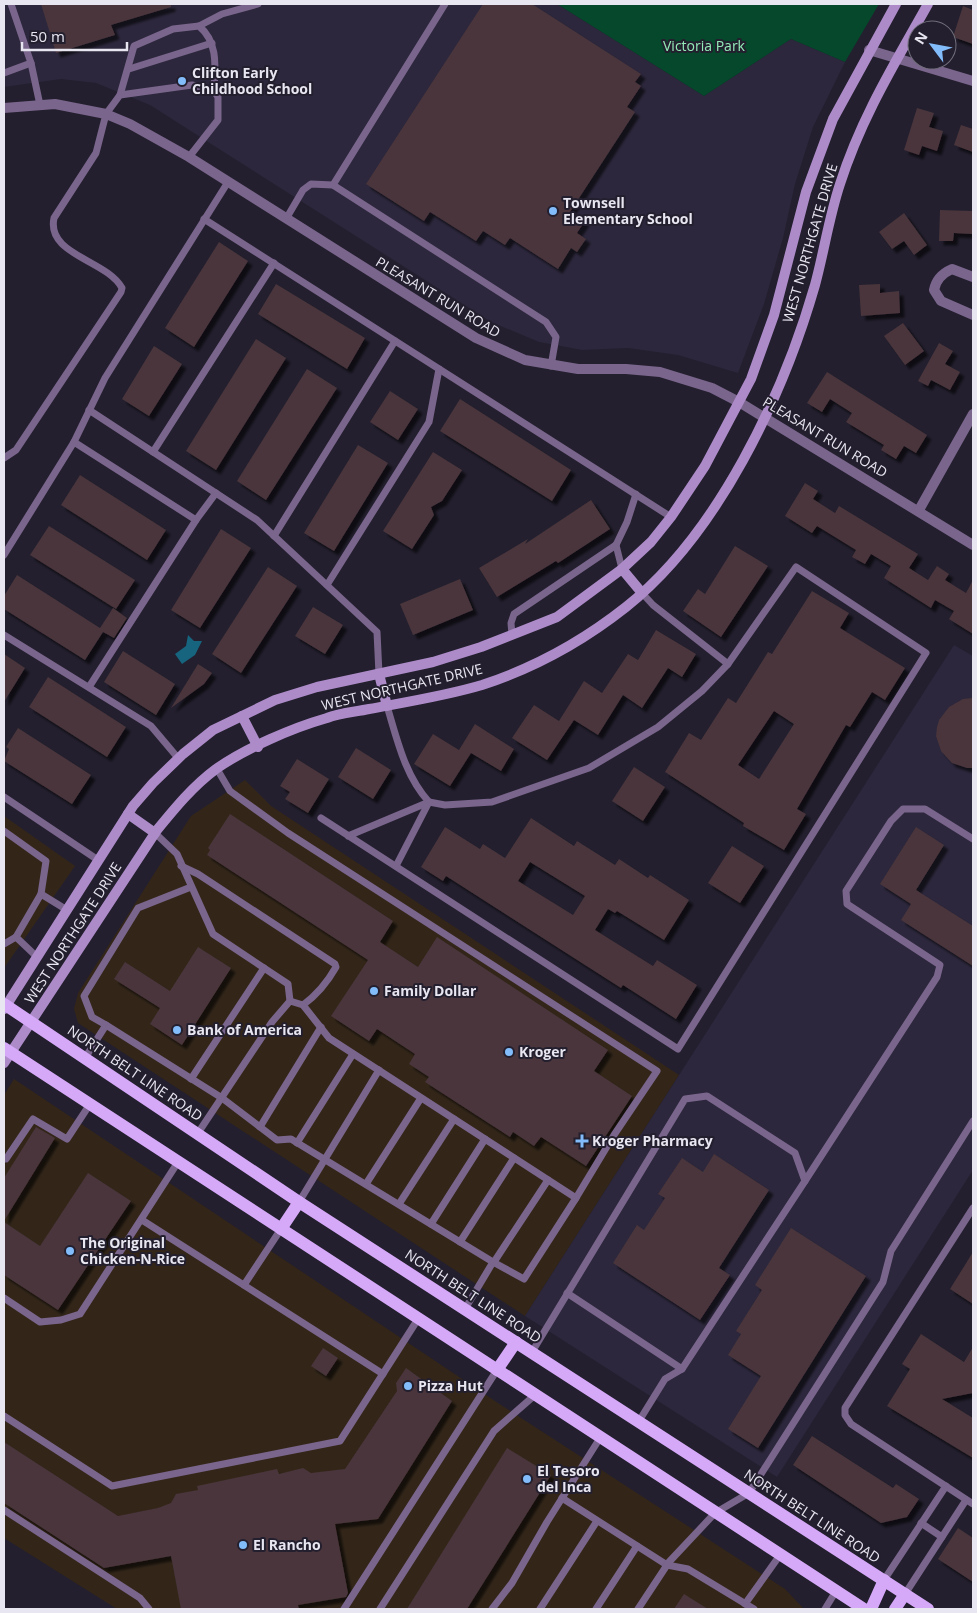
<svg xmlns="http://www.w3.org/2000/svg" width="977" height="1613" font-family="'Open Sans',sans-serif">
	<style>
		.commercial { fill: #332619 }
		.built { fill: #2c273c }
		.green { fill: #05482b }
		.water { fill: #17647e }
		.building { fill: #48353b; fill-rule: evenodd; filter: url(#shadow) }
		.lines { fill: none; stroke-linecap: round; stroke-linejoin: round }
		.service { stroke: #7a658c; stroke-width: 7 }
		.minor { stroke: #7a658c; stroke-width: 10 }
		.tertiary { stroke: #7a658c; stroke-width: 10 }
		.secondary { stroke: #ad8bc9; stroke-width: 10 }
		.primary { stroke: #d5a8f8; stroke-width: 12 }
		.poi-dot { fill: #82bcfa; stroke: #231f2e; stroke-width: 2 }
		.labels { text-anchor: middle; stroke-width: 4; stroke-linejoin: round; paint-order: stroke }
		.park-label { font-size: 14px; fill: #93ebb8; stroke: #231f2e }
		.poi-label { font-size: 14px; font-weight: bold; fill: #e8e6f0; stroke: #231f2e; text-anchor: start }
		.street-label { font-size: 14px; fill: #e8e6f0; stroke: #231f2e }
	</style>
	<defs>
		<filter id="shadow"><feDropShadow dx="4.5" dy="4.5" stdDeviation="1" flood-color="#0009"/></filter>
	</defs>
	<rect width="100%" height="100%" fill="#231f2e"/>
	<g class="commercial">
		<path d="M245 780 271 806 679 1075 525 1316 78 1023 74 1009 78 993 191 816Z"/>
		<path d="M4 816 75 866 4 968Z"/>
		<path d="M14 1079 501 1405 785 1589 804 1609H117L4 1538V1095Z"/>
	</g>
	<g class="built">
		<path d="M4 4H557L704 96 791 39 845 62 813 127 795 184 783 238 764 304 738 373 678 355 628 348 582 350 539 342 491 322 150 105 96 83 61 79 4 87Z"/>
		<path d="M954 645 973 656V1170L777 1477 525 1316Z"/>
	</g>
	<path class="green" d="M557 4H879L845 62 791 39 704 96Z"/>
	<path class="water" d="M188 635 194 641H202L195 655 182 664 175 654 186 646Z"/>
	<g class="building">
		<path d="M41 4H171V7L111 25 115 35 56 53Z"/>
		<path d="M483 4H532L641 74 635 82 641 86 627 107 635 112 570 212 585 221 577 233 586 239 577 252 571 248 558 269 510 238 505 245 483 231 476 241 430 212 424 221 366 184Z"/>
		<path d="M963 6 973 10V44L953 37Z"/>
		<path d="M917 108 934 113 929 127 943 131 937 151 922 146 919 155 904 150Z"/>
		<path d="M961 125 973 129V152L954 145Z"/>
		<path d="M940 210 973 211 972 234 954 233 953 241H939Z"/>
		<path d="M904 213 927 245 914 255 904 241 892 249 879 232Z"/>
		<path d="M219 242 248 261 194 347 165 328Z"/>
		<path d="M276 284 365 338 347 369 258 314Z"/>
		<path d="M880 284V293L899 291 900 313 861 316 859 285Z"/>
		<path d="M903 323 924 351 905 365 884 336Z"/>
		<path d="M256 339 286 358 216 470 186 451Z"/>
		<path d="M939 343 953 351 945 364 960 372 950 390 931 380 928 386 918 381Z"/>
		<path d="M154 346 182 364 149 416 122 399Z"/>
		<path d="M307 369 337 388 266 500 237 481Z"/>
		<path d="M827 372 927 435 916 453 904 446 896 459 881 450 884 445 846 422 852 413 830 399 822 412 807 403Z"/>
		<path d="M390 391 418 409 398 440 370 422Z"/>
		<path d="M460 399 571 470 552 501 440 431Z"/>
		<path d="M358 445 388 463 334 551 304 533Z"/>
		<path d="M433 452 462 470 442 501 431 507 434 515 412 549 383 531Z"/>
		<path d="M80 475 166 530 147 560 61 505Z"/>
		<path d="M805 483 818 491 813 499 835 513 839 506 918 554 909 568 928 580 937 566 949 574 945 580 966 593 973 580V634L949 619 954 611 935 600 931 608 884 578 891 566 871 554 865 564 852 557 856 550 817 526 812 533 785 516Z"/>
		<path d="M591 500 610 529 558 563 556 561 497 597 479 568 528 539 525 544Z"/>
		<path d="M49 526 135 580 116 609 30 555Z"/>
		<path d="M221 529 251 548 200 628 171 610Z"/>
		<path d="M735 546 768 566 721 637 683 611 698 589 705 594Z"/>
		<path d="M268 567 297 586 241 673 212 654Z"/>
		<path d="M17 575 100 628 113 608 127 618 114 638 103 632 85 660 4 609V596Z"/>
		<path d="M460 579 473 610 413 635 400 604Z"/>
		<path d="M812 591 849 613 840 628 905 668 885 700 872 692 850 727 846 725 797 809 806 814 784 850 743 826 744 823 665 772 689 733 701 740 728 698 736 703 768 652 772 654ZM774 711 794 724 759 779 738 765Z"/>
		<path d="M313 607 343 625 325 654 295 636Z"/>
		<path d="M656 630 696 654 682 677 668 668 642 708 623 695 598 735 574 720 547 760 512 738 534 705 559 721 584 681 602 693 628 654 638 660Z"/>
		<path d="M123 651 175 684 156 715 104 682Z"/>
		<path d="M4 654 25 668 4 702Z"/>
		<path d="M198 664 212 673 204 684 171 708Z"/>
		<path d="M48 677 126 727 107 757 29 707Z"/>
		<path d="M973 698V768H967L952 763 941 751 936 736 937 727 939 720 949 707 963 699Z"/>
		<path d="M475 724 514 749 501 771 471 753 450 786 414 764 433 734 459 750Z"/>
		<path d="M18 728 91 775 72 804 4 761 9 749 6 747Z"/>
		<path d="M356 748 391 770 373 799 338 777Z"/>
		<path d="M297 759 329 779 308 813 285 799 290 792 280 786Z"/>
		<path d="M634 767 665 787 643 821 612 801Z"/>
		<path d="M230 814 393 921 380 942 418 967 437 937 608 1050 594 1071 632 1096 586 1166 541 1137 534 1146 513 1132 510 1137 425 1082 429 1077 409 1064 415 1054 377 1029 369 1041 331 1016 368 960 207 855 210 850 208 848Z"/>
		<path d="M531 818 574 846 577 841 615 865 619 859 648 878 650 875 689 900 664 940 617 911 615 913 608 909 595 930 653 966 657 960 697 985 676 1019 623 985 621 988 585 965 446 876 443 881 421 867 445 827 480 849 483 844 505 858ZM530 862 585 896 573 915 518 881Z"/>
		<path d="M916 827 944 845 916 890 973 926V966L901 920 911 904 880 884Z"/>
		<path d="M732 846 764 866 740 903 708 883Z"/>
		<path d="M198 947 231 968 182 1045 150 1024 160 1008 114 979 125 962 170 991Z"/>
		<path d="M36 1127 55 1138 4 1221V1178Z"/>
		<path d="M714 1154 769 1190 719 1268 730 1275 700 1320 613 1263 637 1225 644 1230 665 1198 658 1194 682 1158 703 1172Z"/>
		<path d="M88 1173 131 1201 58 1310 4 1275V1222L40 1246Z"/>
		<path d="M791 1228 866 1276 758 1448 728 1429 761 1376 728 1355 741 1334 736 1331 762 1290 755 1285Z"/>
		<path d="M973 1252V1304L950 1289Z"/>
		<path d="M921 1334 964 1362 973 1347V1393L942 1399 973 1418V1458L887 1406 910 1369 902 1364Z"/>
		<path d="M323 1348 338 1358 326 1376 311 1366Z"/>
		<path d="M406 1368 452 1401 378 1519 335 1524 348 1593 346 1597 298 1605 299 1609H181L171 1556 104 1568 4 1503V1442L118 1516 158 1508 171 1503 176 1494 198 1490 197 1486 277 1469 279 1474 303 1468 311 1473 345 1469 397 1391 396 1383Z"/>
		<path d="M812 1436 893 1488 896 1484 919 1499 907 1517 881 1523 793 1465Z"/>
		<path d="M507 1448 551 1475 467 1609H407Z"/>
		<path d="M958 1528 973 1538V1582L938 1559Z"/>
		<path d="M684 1594 708 1609H674Z"/>
	</g>
	<g class="lines">
		<g class="service">
			<path d="M199 26 222 14 258 4"/>
			<path d="M31 63 40 105"/>
			<path d="M129 69 212 43"/>
			<path d="M4 73 31 63 11 4"/>
			<path d="M120 95 134 46 173 29 199 26C219 43 215 68 214 91"/>
			<path d="M333 185 445 4"/>
			<path d="M204 219 671 517"/>
			<path d="M286 219 303 190 311 184 333 185 546 322 556 337 551 366"/>
			<path d="M89 410 257 520 377 632 379 674"/>
			<path d="M74 442 196 520 89 687"/>
			<path d="M153 452 274 263"/>
			<path d="M4 458 16 450 121 292 122 288C107 260 46 255 54 218L96 153 106 114 120 95 192 85 214 91 218 97V120L189 157"/>
			<path d="M196 520 216 493"/>
			<path d="M274 536 395 341"/>
			<path d="M616 545 622 569"/>
			<path d="M4 555 74 442 105 378 228 182"/>
			<path d="M327 585 429 422 439 369"/>
			<path d="M642 593 653 605 728 664"/>
			<path d="M4 635 151 726 178 758"/>
			<path d="M512 635 511 623 514 614 616 545 627 522 636 494"/>
			<path d="M387 706C397 739 405 776 429 802"/>
			<path d="M217 769 230 791 288 833 657 1071 614 1135 576 1198"/>
			<path d="M4 797 98 860"/>
			<path d="M321 818C440 895 559 972 678 1049L926 653 796 567 728 664 702 691 658 727 589 768 492 802 445 805 429 802 348 836"/>
			<path d="M4 831 46 861 41 894 67 910"/>
			<path d="M155 833 177 854 213 934 288 984 290 1001"/>
			<path d="M181 866 198 874 335 964 336 967C327 983 318 994 303 1005"/>
			<path d="M396 866 429 802"/>
			<path d="M16 937 41 894"/>
			<path d="M4 944 16 937 37 957"/>
			<path d="M106 1025 92 1017 84 996 138 908 191 887"/>
			<path d="M85 1058 106 1025 222 1098 277 1140 291 1139 493 1262"/>
			<path d="M191 1079 264 968"/>
			<path d="M260 1127 321 1027"/>
			<path d="M198 1133 272 1022 290 1001 303 1005 329 1038 576 1198 524 1279 493 1262 465 1309"/>
			<path d="M297 1143 353 1054"/>
			<path d="M4 1158 6 1159 33 1119 67 1139 90 1104"/>
			<path d="M805 1181 937 977 940 965 847 904 846 891 891 821 903 809H925L973 839"/>
			<path d="M366 1184 421 1098"/>
			<path d="M299 1202 379 1070"/>
			<path d="M399 1204 454 1119"/>
			<path d="M973 1208 845 1408V1415L851 1424 973 1504"/>
			<path d="M142 1220 383 1374"/>
			<path d="M431 1224 485 1139"/>
			<path d="M460 1242 514 1158"/>
			<path d="M494 1262 548 1180"/>
			<path d="M244 1285 281 1229"/>
			<path d="M567 1293 682 1369"/>
			<path d="M4 1298 40 1322 61 1320 80 1314 178 1162"/>
			<path d="M532 1352 685 1099 707 1096 795 1153 805 1181 682 1369 665 1379 639 1421"/>
			<path d="M4 1416 112 1486 340 1441 418 1319"/>
			<path d="M562 1498 667 1565 688 1569 754 1609"/>
			<path d="M4 1510 140 1598 149 1609"/>
			<path d="M921 1523 942 1537"/>
			<path d="M884 1580 946 1486"/>
			<path d="M905 1594 966 1500"/>
			<path d="M745 1604 780 1555"/>
			<path d="M344 1609 497 1370"/>
			<path d="M380 1609 494 1431 535 1395"/>
			<path d="M492 1609 512 1583 547 1522 600 1438"/>
			<path d="M540 1609 597 1521"/>
			<path d="M596 1609 637 1546"/>
			<path d="M638 1609 669 1562 715 1513 749 1493 883 1282 891 1251 973 1121"/>
			<path d="M825 1609 836 1591"/>
		</g>
		<g class="minor">
			<path d="M869 50 973 81"/>
			<path d="M973 277 952 269C943 273 936 279 934 290L941 301 973 315"/>
			<path d="M739 402 973 545"/>
			<path d="M919 510 973 414"/>
		</g>
		<path class="tertiary" d="M4 108 55 104 106 114 130 124 189 157 476 338 525 360 578 369H626L660 372 712 388 739 402"/>
		<g class="secondary">
			<path d="M622 569 642 593"/>
			<path d="M379 674 387 706"/>
			<path d="M242 716 258 747"/>
			<path d="M128 814 155 833"/>
			<path d="M4 1009 133 806 153 783 183 754 213 730 275 700 317 687 433 662 481 647 557 617 622 569 651 542 671 517 705 466 751 379 774 315 806 192 833 119 896 4"/>
			<path d="M4 1063 157 830C175 808 193 786 216 769 246 748 292 728 327 718 340 713 355 712 369 709 406 702 445 696 482 685 534 668 583 641 626 607 718 534 783 396 815 285 824 252 829 217 840 184 861 118 895 63 928 4"/>
		</g>
		<g class="primary">
			<path d="M4 1004 299 1202 928 1609"/>
			<path d="M4 1048 864 1609"/>
			<path d="M281 1229 299 1202"/>
			<path d="M497 1370 516 1342"/>
			<path d="M871 1609 884 1580"/>
			<path d="M895 1609 905 1594"/>
		</g>
	</g>
	<g class="poi-dot">
		<circle cx="182" cy="81" r="5"/>
		<circle cx="553" cy="211" r="5"/>
		<circle cx="374" cy="991" r="5"/>
		<circle cx="177" cy="1030" r="5"/>
		<circle cx="509" cy="1052" r="5"/>
		<path d="M579.5 1133.5h5v5h5v5h-5v5h-5v-5h-5v-5h5z"/>
		<circle cx="70" cy="1251" r="5"/>
		<circle cx="408" cy="1386" r="5"/>
		<circle cx="527" cy="1479" r="5"/>
		<circle cx="243" cy="1545" r="5"/>
	</g>
	<g class="labels">
		<g class="park-label">
			<text x="704" y="51">Victoria Park</text>
		</g>
		<g class="poi-label">
			<text x="192" y="78">Clifton Early<tspan x="192" dy="16">Childhood School</tspan></text>
			<text x="563" y="208">Townsell<tspan x="563" dy="16">Elementary School</tspan></text>
			<text x="384" y="996">Family Dollar</text>
			<text x="187" y="1035">Bank of America</text>
			<text x="519" y="1057">Kroger</text>
			<text x="592" y="1146">Kroger Pharmacy</text>
			<text x="80" y="1248">The Original<tspan x="80" dy="16">Chicken-N-Rice</tspan></text>
			<text x="418" y="1391">Pizza Hut</text>
			<text x="537" y="1476">El Tesoro<tspan x="537" dy="16">del Inca</tspan></text>
			<text x="253" y="1550">El Rancho</text>
		</g>
		<g class="street-label">
			<text transform="translate(810 243) rotate(-74)" y="5">WEST NORTHGATE DRIVE</text>
			<text transform="translate(438 297) rotate(31)" y="5">PLEASANT RUN ROAD</text>
			<text transform="translate(825 437) rotate(31)" y="5">PLEASANT RUN ROAD</text>
			<text transform="translate(402 687) rotate(-13)" y="5">WEST NORTHGATE DRIVE</text>
			<text transform="translate(73 933) rotate(-57)" y="5">WEST NORTHGATE DRIVE</text>
			<text transform="translate(135 1073) rotate(34)" y="5">NORTH BELT LINE ROAD</text>
			<text transform="translate(473 1296) rotate(33)" y="5">NORTH BELT LINE ROAD</text>
			<text transform="translate(812 1516) rotate(33)" y="5">NORTH BELT LINE ROAD</text>
		</g>
	</g>
	<rect width="977" height="1613" fill="none" stroke="#e8e6f0" stroke-width="10"/>
	<g transform="translate(932 45) rotate(302)"><circle r="24" fill="#231f2e" stroke="#726f7c"/>
	<path d="M0-4L9 19L0 12L-9 19Z" fill="#82bcfa"/>
	<text y="-8" font-size="14" font-weight="bold" text-anchor="middle" fill="#e8e6f0">N</text>
	</g>
	<path d="M22 42v8h105v-8" fill="none" stroke="#e8e6f0" stroke-width="2.5"/>
	<text x="30" y="42" font-size="15" fill="#e8e6f0" stroke="#231f2e" stroke-width="4" paint-order="stroke">50 m</text>
</svg>
